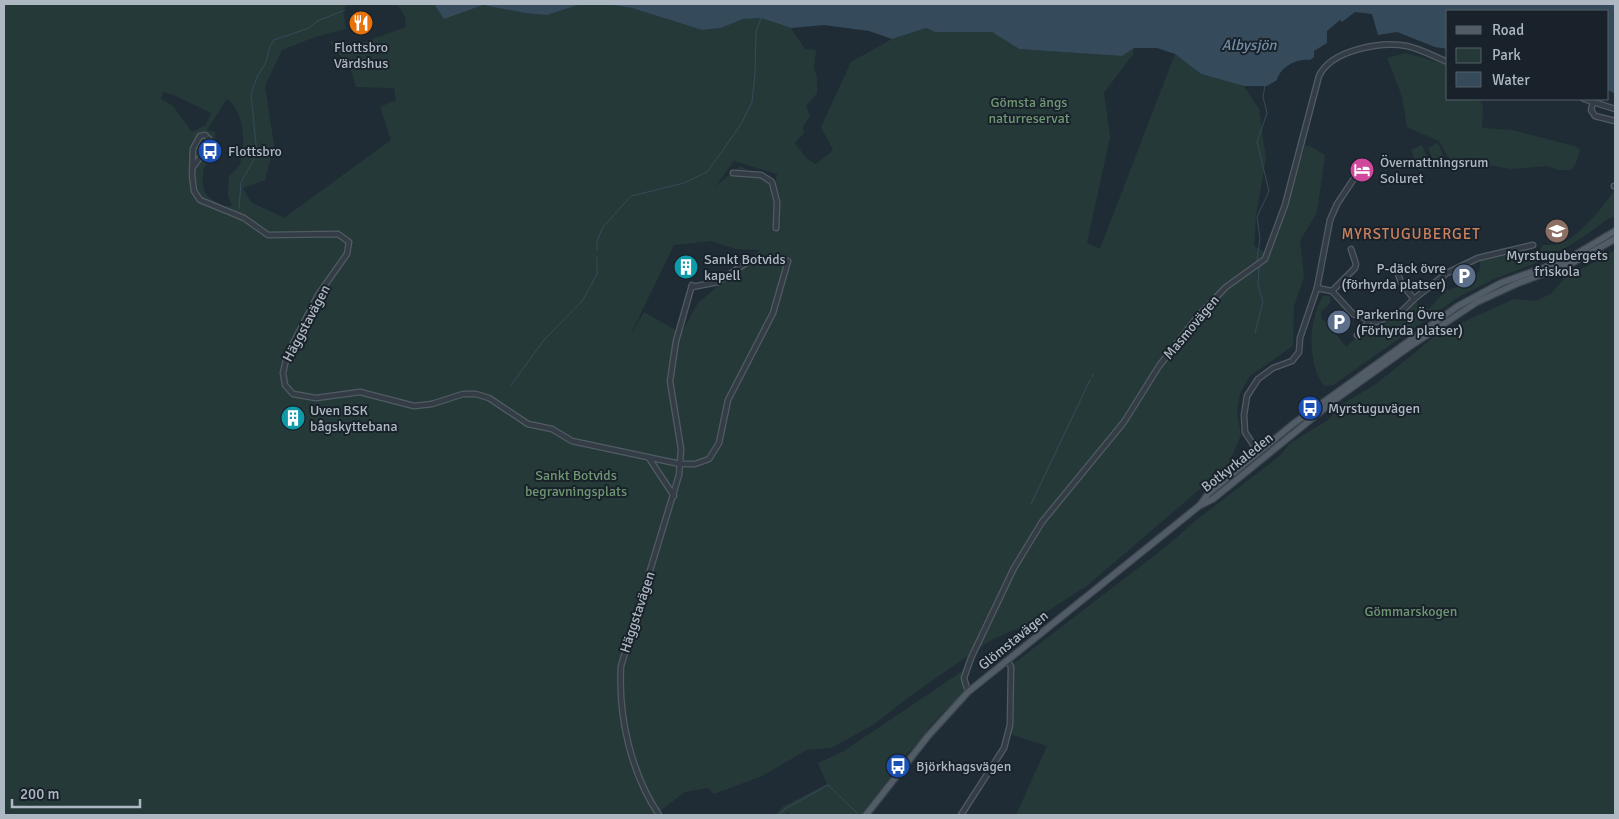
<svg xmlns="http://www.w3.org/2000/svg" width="1619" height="819" font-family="Signika,sans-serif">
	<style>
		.green { fill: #253a38; fill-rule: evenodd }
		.water { fill: #354a5b }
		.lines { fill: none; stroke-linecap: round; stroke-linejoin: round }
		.stream { stroke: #354a5b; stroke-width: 1 }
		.minor-casing { stroke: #515b63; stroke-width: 7 }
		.major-casing { stroke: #3d464f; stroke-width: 8 }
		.minor { stroke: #343d45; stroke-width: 4.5 }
		.major { stroke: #525c66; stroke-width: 5.5 }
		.labels { text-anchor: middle; stroke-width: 4; stroke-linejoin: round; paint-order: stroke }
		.poi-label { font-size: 14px; fill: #aeb8c2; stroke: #19222a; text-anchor: start }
		.park-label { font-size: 14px; fill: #6f9673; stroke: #19222a }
		.street-label { font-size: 14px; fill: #aeb8c2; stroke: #19222a }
		.water-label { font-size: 15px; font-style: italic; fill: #708da5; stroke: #19222a }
		.neighbourhood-label { font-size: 15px; letter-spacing: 1px; fill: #cc815f; stroke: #19222a }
	</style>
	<rect width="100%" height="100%" fill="#202c35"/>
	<g class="green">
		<path d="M4 4H348L343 10 346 29 315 37 282 50 265 86 274 145 265 180 243 188 251 202 284 218 391 140 380 107 396 100 394 88 356 87 351 70 329 41 359 44 406 27 405 17 397 4H434L444 18 483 5 525 13 547 15 581 4H606L632 8 702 30 721 28 743 19 761 18 791 28 805 49 816 50 814 68 817 77V93L806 106 810 116 803 126 804 133 795 143 807 159 816 164 833 150 821 127 851 62 892 39 926 28 935 32H992L1019 49 1122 56 1134 48 1133 54 1104 93 1110 137 1087 243 1100 249 1175 54 1201 74 1244 86 1259 109 1266 159 1256 215 1254 246 1270 255 1305 146H1310L1325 155 1317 212 1300 241 1304 277 1294 306 1293 346 1250 376 1240 393 1237 412 1241 435 1228 465 1088 585 1028 624 991 640 917 691 873 725 831 748 807 750 762 776 714 794 708 788 685 792 656 814V815H4ZM163 92 176 96 211 113 206 125 192 132 173 106 161 99ZM227 99C245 112 246 144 240 164 238 168 233 172 229 176L228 195 232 206C224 207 223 206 216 202 200 193 202 185 204 167L216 156 215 132 207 130ZM734 161 777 174 775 186 740 166 715 187ZM711 241 736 249 760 250 698 303 681 333 644 312 629 338 674 245Z"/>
		<path d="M1406 53 1448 65V99H1479L1483 107 1482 128 1512 130 1574 146 1580 150 1576 163 1571 170H1559L1547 166 1511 169 1471 162 1452 163 1439 141 1407 127 1402 96 1387 58Z"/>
		<path d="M1438 143 1447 165 1437 169 1428 148Z"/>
		<path d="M1422 145 1431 166 1420 171 1411 150Z"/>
		<path d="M1615 189V216L1608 219 1583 237 1548 258 1492 280 1457 298 1333 385 1324 386C1307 363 1308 321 1323 296H1330C1332 305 1326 306 1321 312L1322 320 1327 322 1346 347 1370 326 1386 323 1417 301 1418 308 1429 309 1447 289 1450 290C1464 283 1482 279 1480 261L1524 249 1534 253 1539 252 1543 245C1548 245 1554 245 1559 244 1577 240 1606 204 1615 189Z"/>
		<path d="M1615 250V815H1016L1047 746 1007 733 1009 667 1168 545 1195 521 1281 455 1289 444 1328 420 1339 406 1376 384 1439 333 1514 299 1535 301 1551 294 1567 275 1586 267Z"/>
		<path d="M964 670 963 692 931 725 916 745 899 761 891 776 861 815H791L788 812 784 815H775L784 806 827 784 818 763 844 751Z"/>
	</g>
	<g class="water">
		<path d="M434 4H581L547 15 525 13 483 5 444 19Z"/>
		<path d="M606 4H1615V94L1608 90V11H1448V49L1435 47 1397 32 1378 35 1372 14 1355 12 1342 22 1340 20 1327 31V43L1314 51V57L1310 60C1297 58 1280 67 1277 80L1267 86H1244L1201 74 1175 54 1157 48H1134L1122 56 1019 49 992 32H935L926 28 892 39 869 31 824 25 791 28 761 18 743 19 721 28 702 30 632 8Z"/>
	</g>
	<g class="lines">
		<g class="stream">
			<path d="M239 208 241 182 257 154 251 94 257 77 266 62 270 46 274 40 309 28 317 21 345 10"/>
			<path d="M597 250V241L603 227 631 196 684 183 707 172 723 150 741 124 752 102 755 74 756 32 761 18"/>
			<path d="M1257 261 1260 238 1257 217 1269 191 1257 142 1267 113 1263 97 1265 85"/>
			<path d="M1255 333 1263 302 1258 284 1259 268"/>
			<path d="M1092 377 1093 374"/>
			<path d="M511 385 544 340 583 300 597 274V257"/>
			<path d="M1031 504 1090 380"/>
			<path d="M779 815 785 809 828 785 857 813"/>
		</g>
		<defs>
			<g id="minor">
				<path d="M1584 99 1615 109"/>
				<path d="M1593 102 1591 110 1595 116 1615 121"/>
				<path d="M193 167 210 144 209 139 205 135 200 136 193 149 192 175 194 191 200 200 244 218 268 235 338 234 349 242 347 254 318 295 287 355 283 373 285 385 293 394 316 398 360 392 414 406 432 404 463 394H476L489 398 528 424 552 429 572 441 680 464H695L709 459 719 443 728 400 773 313 788 261"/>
				<path d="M733 173 761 175 772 182 777 202 776 228"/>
				<path d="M1614 186H1615"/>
				<path d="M1396 267 1401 283 1414 299"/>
				<path d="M692 287 718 282 749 261"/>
				<path d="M1317 288 1332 291 1353 314 1376 322 1402 311 1414 299 1447 273 1478 258 1533 245"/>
				<path d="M1332 291 1355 268 1356 264 1351 249"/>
				<path d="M1357 335 1364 328 1369 320"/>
				<path d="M1258 452 1245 432 1244 415 1247 396 1258 379 1273 368 1292 361 1299 352 1300 338 1317 288 1330 220 1337 204 1353 180"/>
				<path d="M649 458 674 496"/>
				<path d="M968 692 964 678 971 658 1014 568 1042 522 1124 422 1159 366 1199 315 1226 287 1265 259 1285 205 1319 76C1331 50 1381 41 1407 46 1421 49 1435 57 1448 62"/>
				<path d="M659 815C631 773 618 717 621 666L679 475 681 449 670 381 676 341 692 285"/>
				<path d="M961 815 1004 748 1010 725 1011 667 1008 661"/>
			</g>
			<g id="major">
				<path d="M1200 505 1208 494 1293 424 1458 306 1501 283 1568 259 1615 231"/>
				<path d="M866 815 928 736 968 692 1199 506 1213 499 1336 399 1409 347 1477 302 1516 284 1572 263 1615 239"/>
			</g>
		</defs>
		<use href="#minor" class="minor-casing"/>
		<use href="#major" class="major-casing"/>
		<use href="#minor" class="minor"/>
		<use href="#major" class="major"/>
	</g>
	<defs>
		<symbol id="restaurant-disc" viewBox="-11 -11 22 22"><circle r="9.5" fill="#e8710a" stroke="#19222a"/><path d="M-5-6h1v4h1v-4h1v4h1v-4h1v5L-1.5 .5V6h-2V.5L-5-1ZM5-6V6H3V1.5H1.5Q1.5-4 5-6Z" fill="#fff"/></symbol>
		<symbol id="bus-disc" viewBox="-11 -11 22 22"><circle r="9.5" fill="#1a4fb4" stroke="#19222a"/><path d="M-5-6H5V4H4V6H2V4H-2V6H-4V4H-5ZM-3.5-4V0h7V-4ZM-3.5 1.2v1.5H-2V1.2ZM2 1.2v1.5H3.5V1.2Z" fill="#fff"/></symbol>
		<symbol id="hotel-disc" viewBox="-11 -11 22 22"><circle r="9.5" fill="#d1479c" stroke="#19222a"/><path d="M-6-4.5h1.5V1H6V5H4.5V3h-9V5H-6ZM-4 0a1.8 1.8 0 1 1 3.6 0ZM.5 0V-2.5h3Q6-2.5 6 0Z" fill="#fff"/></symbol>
		<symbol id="school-disc" viewBox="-11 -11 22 22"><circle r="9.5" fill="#8d6e63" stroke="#19222a"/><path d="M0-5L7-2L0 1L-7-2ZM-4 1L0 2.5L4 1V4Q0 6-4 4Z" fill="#fff"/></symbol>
		<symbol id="building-disc" viewBox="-11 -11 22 22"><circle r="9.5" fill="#0f9aa8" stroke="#19222a"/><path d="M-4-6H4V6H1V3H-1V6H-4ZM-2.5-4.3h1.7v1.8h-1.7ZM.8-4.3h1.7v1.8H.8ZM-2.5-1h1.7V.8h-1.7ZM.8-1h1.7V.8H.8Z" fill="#fff"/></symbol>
		<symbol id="parking-disc" viewBox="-11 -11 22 22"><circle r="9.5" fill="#5c6f8a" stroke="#19222a"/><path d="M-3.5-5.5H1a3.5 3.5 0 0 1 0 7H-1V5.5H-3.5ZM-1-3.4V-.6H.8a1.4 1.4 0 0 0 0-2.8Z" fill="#fff"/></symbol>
	</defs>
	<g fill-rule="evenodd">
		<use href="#restaurant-disc" x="347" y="9" width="28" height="28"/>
		<use href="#bus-disc" x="196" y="137" width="28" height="28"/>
		<use href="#hotel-disc" x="1348" y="156" width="28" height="28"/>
		<use href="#school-disc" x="1543" y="217" width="28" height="28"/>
		<use href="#building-disc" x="672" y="253" width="28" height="28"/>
		<use href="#parking-disc" x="1450" y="262" width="28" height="28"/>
		<use href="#parking-disc" x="1325" y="308" width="28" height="28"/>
		<use href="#bus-disc" x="1296" y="394" width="28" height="28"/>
		<use href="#building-disc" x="279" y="404" width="28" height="28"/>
		<use href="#bus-disc" x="884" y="752" width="28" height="28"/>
	</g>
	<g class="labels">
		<g class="poi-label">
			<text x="361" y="52" text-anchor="middle">Flottsbro<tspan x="361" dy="16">Värdshus</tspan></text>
			<text x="228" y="156">Flottsbro</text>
			<text x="1380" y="167">Övernattningsrum<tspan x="1380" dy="16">Soluret</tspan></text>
			<text x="1557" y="260" text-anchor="middle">Myrstugubergets<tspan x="1557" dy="16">friskola</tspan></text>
			<text x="704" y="264">Sankt Botvids<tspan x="704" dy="16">kapell</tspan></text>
			<text x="1446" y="273" text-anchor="end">P-däck övre<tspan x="1446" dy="16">(förhyrda platser)</tspan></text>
			<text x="1356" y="319">Parkering Övre<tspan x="1356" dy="16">(Förhyrda platser)</tspan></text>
			<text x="1328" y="413">Myrstuguvägen</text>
			<text x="310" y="415">Uven BSK<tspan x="310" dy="16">bågskyttebana</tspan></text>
			<text x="916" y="771">Björkhagsvägen</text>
		</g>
		<g class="park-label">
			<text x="1029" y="107">Gömsta ängs<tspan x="1029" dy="16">naturreservat</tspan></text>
			<text x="576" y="480">Sankt Botvids<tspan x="576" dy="16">begravningsplats</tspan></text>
			<text x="1411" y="616">Gömmarskogen</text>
		</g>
		<g class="street-label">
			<text transform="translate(306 323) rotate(-62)" y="5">Häggstavägen</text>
			<text transform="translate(1191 327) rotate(-50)" y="5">Masmovägen</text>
			<text transform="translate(1237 462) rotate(-38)" y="5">Botkyrkaleden</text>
			<text transform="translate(637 612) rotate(-72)" y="5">Häggstavägen</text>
			<text transform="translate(1013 640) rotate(-39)" y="5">Glömstavägen</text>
		</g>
		<g class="water-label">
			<text x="1249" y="50">Albysjön</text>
		</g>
		<g class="neighbourhood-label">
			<text x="1411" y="239">MYRSTUGUBERGET</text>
		</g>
	</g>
	<rect width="1619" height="819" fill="none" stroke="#aeb8c2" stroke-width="10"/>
	<rect x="1446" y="10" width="162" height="90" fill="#19222a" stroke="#555e67"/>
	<rect x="1456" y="26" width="25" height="8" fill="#525c66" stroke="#555e67"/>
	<text x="1492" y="35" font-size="15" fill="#aeb8c2">Road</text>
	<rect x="1456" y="48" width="25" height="15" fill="#253a38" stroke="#555e67"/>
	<text x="1492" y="60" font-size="15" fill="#aeb8c2">Park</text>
	<rect x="1456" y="72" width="25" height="15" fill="#354a5b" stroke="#555e67"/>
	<text x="1492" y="85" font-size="15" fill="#aeb8c2">Water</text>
	<path d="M12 799v8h128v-8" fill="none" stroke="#aeb8c2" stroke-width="2.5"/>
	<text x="20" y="799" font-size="15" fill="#aeb8c2" stroke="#19222a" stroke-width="4" paint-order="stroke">200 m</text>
</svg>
